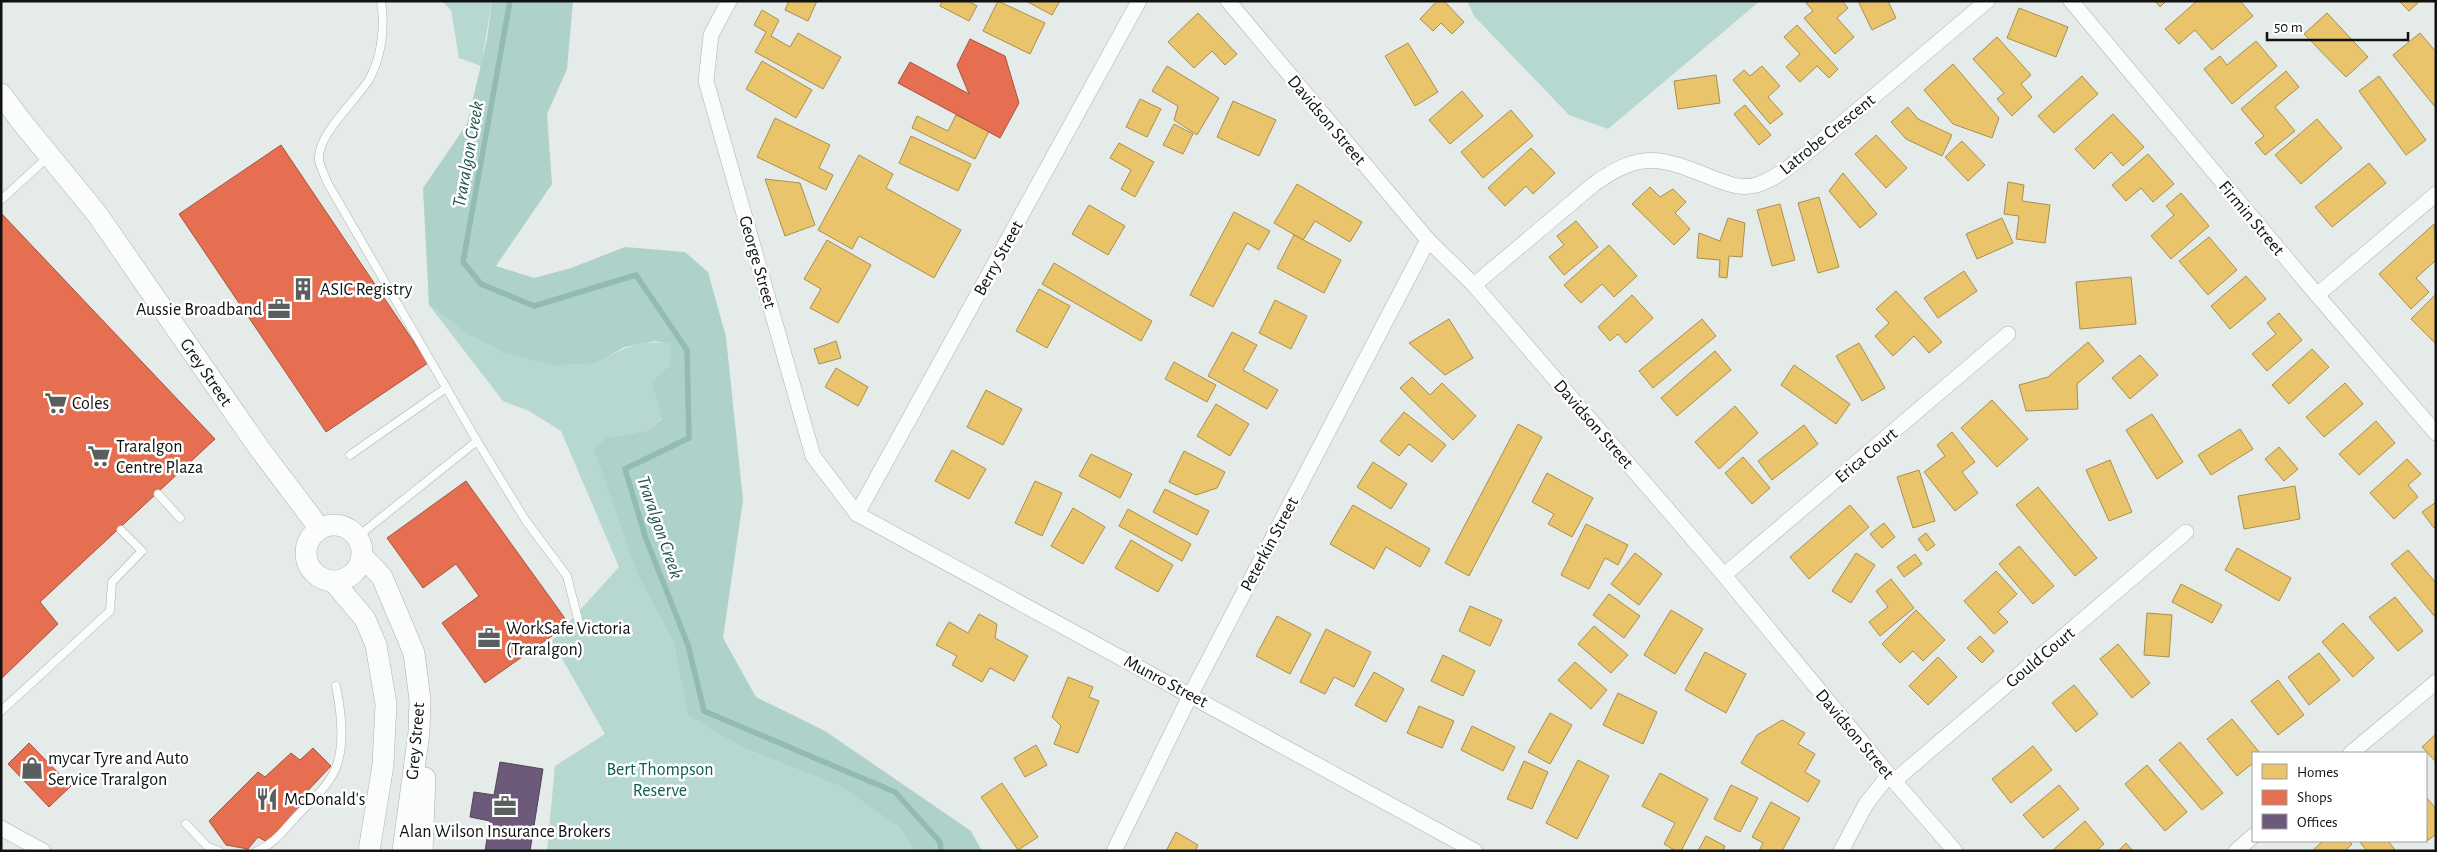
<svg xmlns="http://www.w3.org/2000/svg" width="2437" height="852" font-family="'Alegreya Sans',sans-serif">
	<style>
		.green { fill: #b7d8d1 }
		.forest { fill: #aed1ca }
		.homes { fill: #e9c46a; stroke: #a88f4f }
		.shops { fill: #e76f51; stroke: #a6533e }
		.offices { fill: #6d597a; stroke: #51445a }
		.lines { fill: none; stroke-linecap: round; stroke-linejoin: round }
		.stream { stroke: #91bbb3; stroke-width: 5.5 }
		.service-casing { stroke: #adb1b0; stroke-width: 9 }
		.minor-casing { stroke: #adb1b0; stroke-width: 16 }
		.secondary-casing { stroke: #adb1b0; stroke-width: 22 }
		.service { stroke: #fbfcfc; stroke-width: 8 }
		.minor { stroke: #fbfcfc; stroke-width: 15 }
		.secondary { stroke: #fbfcfc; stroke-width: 21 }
		.labels { text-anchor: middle; stroke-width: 5; stroke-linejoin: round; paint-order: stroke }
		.street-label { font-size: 18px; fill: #0f1211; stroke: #fff }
		.poi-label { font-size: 18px; fill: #0f1211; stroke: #fff; text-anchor: start }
		.park-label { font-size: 18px; fill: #0a5e53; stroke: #fff }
		.water-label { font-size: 19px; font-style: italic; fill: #21544b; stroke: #fff }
	</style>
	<rect width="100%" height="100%" fill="#e5ebe9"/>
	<g class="green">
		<path d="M442 1H492L481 66 459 58 451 10Z"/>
		<path d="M1467 1H1760L1608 129 1569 115 1474 16Z"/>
		<path d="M429 305 463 331 596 363C622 349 642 338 672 344L670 365 651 382 662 417 649 430 608 437 626 536 639 578 673 641 688 714 743 748 839 786 899 827 915 851H547L555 766 605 734 552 641 619 567 561 431 529 411 503 401Z"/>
	</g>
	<path class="forest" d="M492 1H573L567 69 547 114 552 184 496 266 534 278 571 268 625 247 685 252 708 272 726 337 743 500 723 638 756 697 825 731 971 831 982 851H915L899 827 839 786 743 748 688 715 673 641 639 578 594 449 608 437 649 430 662 418 651 382 670 365 671 344 655 341 625 347 596 363 556 365 507 354 463 331 429 305 423 188 467 124 487 39Z"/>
	<g class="homes">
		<path d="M789 1H817L808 21 785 10Z"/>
		<path d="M942 1H968L977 6 969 21 940 6Z"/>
		<path d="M998 1 1045 23 1030 54 983 31Z"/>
		<path d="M1026 1H1060L1052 15Z"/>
		<path d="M1437 1H1444L1464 22 1452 34 1441 23 1433 31 1420 19Z"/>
		<path d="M1808 1H1842L1848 8 1837 18 1854 37 1835 54 1804 18 1813 11 1806 3Z"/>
		<path d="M1858 1H1888L1896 18 1872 30Z"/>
		<path d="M2155 1H2166L2160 7Z"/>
		<path d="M2197 1H2240L2253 16 2212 50 2195 30 2179 44 2165 29Z"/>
		<path d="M2399 1H2420L2409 11Z"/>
		<path d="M2019 8 2068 27 2056 57 2007 38Z"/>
		<path d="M762 10 779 20 771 36 790 47 798 33 841 57 823 89 755 52 766 32 754 25Z"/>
		<path d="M1198 13 1237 54 1225 65 1212 51 1194 68 1168 42Z"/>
		<path d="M2327 13 2368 57 2346 77 2304 34Z"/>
		<path d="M1797 25 1838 69 1829 78 1817 66 1800 82 1786 67 1800 54 1784 37Z"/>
		<path d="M2420 33 2436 52V108L2393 55Z"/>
		<path d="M1997 37 2031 75 2021 84 2032 97 2012 116 1997 99 2004 93 1973 59Z"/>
		<path d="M2256 41 2277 66 2232 104 2204 69 2220 56 2227 65Z"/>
		<path d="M1408 43 1438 92 1415 106 1385 56Z"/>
		<path d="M762 61 812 90 796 118 746 89Z"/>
		<path d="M1953 64 1999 118 1992 138 1953 124 1924 90Z"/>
		<path d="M1167 66 1219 98 1197 135 1174 120 1178 106 1152 91Z"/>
		<path d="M1762 66 1780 86 1768 97 1783 114 1770 124 1733 80 1744 70 1750 76Z"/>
		<path d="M2286 71 2299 87 2275 107 2295 131 2265 155 2255 143 2264 136 2241 109Z"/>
		<path d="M1716 75 1720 103 1678 109 1674 81Z"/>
		<path d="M2082 76 2098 94 2054 133 2038 116Z"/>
		<path d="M2379 76 2426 140 2406 155 2359 91Z"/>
		<path d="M1462 91 1483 116 1450 144 1429 120Z"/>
		<path d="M1140 99 1161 109 1147 137 1126 127Z"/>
		<path d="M1233 101 1276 120 1259 156 1217 137Z"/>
		<path d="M1745 105 1771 135 1759 145 1734 114Z"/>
		<path d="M1908 107 1918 119 1952 135 1942 156 1906 139 1891 122Z"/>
		<path d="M1511 110 1533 136 1483 178 1461 152Z"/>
		<path d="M2113 114 2144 147 2123 166 2111 152 2094 169 2075 149Z"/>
		<path d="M956 115 989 131 975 159 912 128 917 116 948 131Z"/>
		<path d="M775 118 830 145 819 168 833 175 826 190 757 157Z"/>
		<path d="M2317 119 2342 148 2301 184 2275 155Z"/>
		<path d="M1174 124 1193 134 1183 154 1163 145Z"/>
		<path d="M1876 135 1907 168 1886 188 1855 154Z"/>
		<path d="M911 136 971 164 958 191 899 163Z"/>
		<path d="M1962 141 1985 165 1968 181 1945 157Z"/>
		<path d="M1119 143 1154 162 1135 197 1121 189 1131 170 1110 158Z"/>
		<path d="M1531 148 1555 173 1533 194 1526 186 1505 206 1488 188Z"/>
		<path d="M2148 154 2174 184 2153 202 2141 188 2126 201 2112 185Z"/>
		<path d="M859 155 893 174 886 188 961 230 934 278 859 236 852 249 818 230Z"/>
		<path d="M2369 163 2386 183 2332 227 2315 207Z"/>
		<path d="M1843 173 1877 214 1860 228 1829 191Z"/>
		<path d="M765 179 800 183 815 225 785 236Z"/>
		<path d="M2008 182 2024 185 2022 201 2050 205 2045 243 2016 239 2019 216 2004 214Z"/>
		<path d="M1297 184 1362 222 1350 242 1315 221 1303 240 1274 223Z"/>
		<path d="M1650 187 1660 197 1673 189 1686 202 1675 213 1690 229 1674 245 1632 204Z"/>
		<path d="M2181 193 2209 226 2171 259 2151 236 2174 215 2166 206Z"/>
		<path d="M1819 197 1839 267 1818 273 1798 203Z"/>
		<path d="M1780 204 1795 260 1772 266 1757 210Z"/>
		<path d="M1089 205 1125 226 1108 255 1072 234Z"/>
		<path d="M1234 212 1270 231 1259 250 1247 243 1213 307 1190 295Z"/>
		<path d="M1728 218 1745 223 1742 257 1729 256 1727 278 1719 277 1720 260 1697 258 1699 233 1720 241Z"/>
		<path d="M2002 218 2013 243 1977 259 1966 234Z"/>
		<path d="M1576 221 1598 247 1564 275 1549 257 1564 245 1557 236Z"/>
		<path d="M2434 224 2436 260 2416 278 2429 292 2411 309 2379 274Z"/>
		<path d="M1294 235 1341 260 1324 293 1277 268Z"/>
		<path d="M2209 237 2237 270 2208 295 2179 261Z"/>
		<path d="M827 240 871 265 838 323 810 308 821 289 804 279Z"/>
		<path d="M1609 245 1637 276 1614 297 1602 284 1581 303 1564 285Z"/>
		<path d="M1054 263 1152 321 1141 341 1042 284Z"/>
		<path d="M1964 271 1977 291 1938 318 1924 298Z"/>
		<path d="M2246 276 2266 299 2230 329 2211 306Z"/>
		<path d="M2131 277 2136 324 2080 329 2076 282Z"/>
		<path d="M1039 289 1070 306 1047 348 1016 331Z"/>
		<path d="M1896 291 1942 342 1929 353 1914 336 1893 356 1875 336 1889 323 1876 309Z"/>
		<path d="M1632 295 1653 318 1626 343 1618 334 1610 341 1598 327Z"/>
		<path d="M2435 295 2436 296V344L2411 319Z"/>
		<path d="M1275 300 1307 316 1291 349 1259 333Z"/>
		<path d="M2279 313 2302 340 2267 371 2252 354 2276 334 2267 323Z"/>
		<path d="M1449 319 1473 358 1445 375 1409 343Z"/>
		<path d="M1702 319 1716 336 1653 388 1639 371Z"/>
		<path d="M1232 332 1257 345 1243 370 1278 390 1267 409 1208 376Z"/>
		<path d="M836 341 841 358 819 364 814 349Z"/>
		<path d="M2088 342 2104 361 2077 384 2078 409 2026 411 2019 385 2048 377Z"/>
		<path d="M1859 343 1885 388 1862 401 1836 356Z"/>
		<path d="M2312 349 2329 367 2289 404 2272 385Z"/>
		<path d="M1715 351 1731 370 1677 416 1661 398Z"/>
		<path d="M2140 355 2158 375 2130 399 2112 378Z"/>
		<path d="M1174 362 1216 385 1207 402 1165 379Z"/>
		<path d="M1794 365 1850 404 1836 424 1781 385Z"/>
		<path d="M836 368 868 387 858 406 825 387Z"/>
		<path d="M1412 377 1430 395 1442 383 1476 416 1453 440 1400 388Z"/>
		<path d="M2345 383 2363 404 2324 437 2306 417Z"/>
		<path d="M986 390 1022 409 1003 445 967 427Z"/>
		<path d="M1992 400 2028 439 1997 467 1961 428Z"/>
		<path d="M1216 404 1249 424 1230 456 1197 436Z"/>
		<path d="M1735 406 1758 433 1719 469 1695 442Z"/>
		<path d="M1404 412 1446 445 1432 462 1409 444 1399 456 1380 441Z"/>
		<path d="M2152 414 2183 462 2157 479 2126 430Z"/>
		<path d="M2376 421 2395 443 2359 475 2339 454Z"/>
		<path d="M1518 424 1542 437 1469 576 1445 563Z"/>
		<path d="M1804 425 1818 444 1772 480 1758 461Z"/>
		<path d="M2240 429 2253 449 2211 475 2198 455Z"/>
		<path d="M1952 432 1975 462 1962 472 1978 493 1955 511 1924 472 1945 456 1937 445Z"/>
		<path d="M2279 447 2298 469 2284 481 2265 459Z"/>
		<path d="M952 450 986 469 969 499 935 481Z"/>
		<path d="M1184 451 1225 472 1217 488 1196 495 1169 482Z"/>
		<path d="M1091 454 1132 474 1120 498 1079 476Z"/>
		<path d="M1743 457 1770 488 1752 504 1725 473Z"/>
		<path d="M2407 459 2421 474 2408 485 2418 497 2394 519 2370 493Z"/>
		<path d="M2110 460 2132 512 2109 521 2086 470Z"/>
		<path d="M1373 462 1407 484 1391 509 1357 487Z"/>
		<path d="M1919 470 1935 521 1913 528 1897 477Z"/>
		<path d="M1547 473 1593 498 1572 537 1548 524 1554 514 1532 502Z"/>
		<path d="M1035 481 1062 493 1042 536 1015 523Z"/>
		<path d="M2295 486 2300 519 2244 529 2238 496Z"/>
		<path d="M2038 487 2097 558 2075 576 2016 505Z"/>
		<path d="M1165 489 1209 511 1197 535 1153 512Z"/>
		<path d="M2436 502V526L2434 528 2422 512Z"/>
		<path d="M1353 505 1430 549 1420 567 1386 547 1374 569 1330 544Z"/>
		<path d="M1850 505 1869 527 1809 579 1790 557Z"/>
		<path d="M1073 508 1105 527 1083 564 1051 546Z"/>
		<path d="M1128 509 1191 544 1182 561 1119 526Z"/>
		<path d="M1884 523 1895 537 1882 548 1870 534Z"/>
		<path d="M1586 524 1628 545 1618 565 1605 558 1589 589 1561 575Z"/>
		<path d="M1926 533 1935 545 1927 551 1918 539Z"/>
		<path d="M1131 540 1173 565 1158 592 1115 568Z"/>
		<path d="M2019 546 2054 586 2033 604 1999 564Z"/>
		<path d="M2237 548 2291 578 2279 601 2225 570Z"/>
		<path d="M2408 550 2436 583V618L2391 564Z"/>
		<path d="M1635 553 1662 574 1639 605 1611 584Z"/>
		<path d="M1856 553 1875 565 1851 603 1832 591Z"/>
		<path d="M1915 554 1922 564 1904 577 1897 567Z"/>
		<path d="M1996 571 2017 594 1998 612 2008 622 1994 634 1964 601Z"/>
		<path d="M1891 579 1914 608 1880 636 1869 622 1888 607 1876 591Z"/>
		<path d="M2181 584 2222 605 2212 623 2172 602Z"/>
		<path d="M1609 594 1640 616 1624 638 1593 615Z"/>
		<path d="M2395 597 2423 631 2398 651 2369 617Z"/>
		<path d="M1470 606 1502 620 1490 646 1459 631Z"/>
		<path d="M1671 610 1703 629 1675 674 1644 655Z"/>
		<path d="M1916 610 1945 640 1923 661 1913 651 1900 663 1882 644Z"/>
		<path d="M2147 613 2172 615 2169 657 2144 655Z"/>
		<path d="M979 614 997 624 995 638 1028 656 1014 681 990 668 982 682 952 665 957 656 936 645 949 622 968 633Z"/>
		<path d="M1277 616 1311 634 1290 674 1256 656Z"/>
		<path d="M2343 623 2374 658 2353 677 2322 642Z"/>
		<path d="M1594 626 1628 655 1611 673 1578 644Z"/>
		<path d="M1326 629 1371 652 1354 687 1334 677 1325 694 1300 682Z"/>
		<path d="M1980 636 1994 651 1982 663 1967 648Z"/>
		<path d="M2118 644 2150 683 2132 698 2100 659Z"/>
		<path d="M1705 652 1746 674 1726 713 1685 690Z"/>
		<path d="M2319 653 2340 680 2309 705 2288 677Z"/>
		<path d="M1443 655 1475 671 1463 696 1431 681Z"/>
		<path d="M1938 657 1957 677 1928 705 1909 686Z"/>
		<path d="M1575 662 1607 690 1591 709 1558 680Z"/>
		<path d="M1374 672 1404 689 1386 722 1355 705Z"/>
		<path d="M1068 677 1093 687 1089 697 1099 701 1078 753 1054 744 1061 726 1052 717Z"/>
		<path d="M2278 680 2304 715 2278 735 2251 701Z"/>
		<path d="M2074 685 2098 714 2076 732 2052 703Z"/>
		<path d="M1618 693 1657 712 1643 744 1603 725Z"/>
		<path d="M1419 706 1454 721 1442 748 1407 733Z"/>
		<path d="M1550 713 1572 725 1550 764 1528 752Z"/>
		<path d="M2232 719 2260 753H2253V763L2237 776 2207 739Z"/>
		<path d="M1782 720 1805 733 1798 744 1815 754 1805 772 1820 781 1808 802 1741 763 1757 735Z"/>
		<path d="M1472 726 1515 747 1503 771 1461 750Z"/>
		<path d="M2436 734V762L2422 747Z"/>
		<path d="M2180 742 2223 793 2202 810 2159 760Z"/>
		<path d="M1036 745 1047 765 1025 777 1014 758Z"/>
		<path d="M2033 746 2052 770 2011 803 1992 779Z"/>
		<path d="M1578 760 1609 776 1577 839 1546 823Z"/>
		<path d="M1524 761 1548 772 1532 809 1507 799Z"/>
		<path d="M2147 765 2187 812 2165 831 2125 784Z"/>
		<path d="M1660 773 1708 799 1681 851H1676L1664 844 1675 823 1642 806Z"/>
		<path d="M1002 783 1038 837 1018 850 981 797Z"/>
		<path d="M1731 785 1758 798 1740 832 1714 819Z"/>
		<path d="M2059 785 2079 809 2043 838 2023 815Z"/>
		<path d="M2426 797 2436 809V834L2427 841Z"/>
		<path d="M1771 802 1800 818 1782 851H1759L1763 843 1752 837Z"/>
		<path d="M2085 821 2104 844 2096 851H2052Z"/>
		<path d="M1176 832 1198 845 1195 851H1166Z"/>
		<path d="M1706 836 1725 846 1723 851H1698Z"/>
		<path d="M2323 841H2349L2352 844 2345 851H2312Z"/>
		<path d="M2359 841H2388L2396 851H2367Z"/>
		<path d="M2126 843 2133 851H2118Z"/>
	</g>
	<g class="shops">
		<path d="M970 39 1005 56 1019 103 1000 138 898 83 910 62 969 94 957 65Z"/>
		<path d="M281 145 428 363 326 432 179 214Z"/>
		<path d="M1 213 215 439 40 602 58 624 1 679Z"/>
		<path d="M466 481 569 624 485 683 442 623 479 596 456 564 423 588 387 538Z"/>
		<path d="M29 743 71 786 49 807 8 764Z"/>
		<path d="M313 748 331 766 302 797 306 801 267 842 258 837 248 849 226 845 209 821 258 772 265 777 291 753 300 760Z"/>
	</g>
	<path class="offices" d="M500 762 543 769 530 851H485L490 821 470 817 474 792 494 795Z"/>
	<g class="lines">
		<path class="stream" d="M510 1 463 262 481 284 534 306 636 275 687 350 689 438 625 469 646 539 688 645 704 711 895 792 940 842 941 851"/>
		<defs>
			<g id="service">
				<path d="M381 1C385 25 382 54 371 76 359 99 317 133 319 160 320 167 325 175 327 182L477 441 526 521 567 576 579 623"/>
				<path d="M1 200 49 156"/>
				<path d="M350 455 446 388"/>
				<path d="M158 494 180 518"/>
				<path d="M357 537 477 441"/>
				<path d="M1 711 110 611 112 582 142 551 121 530"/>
				<path d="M186 824 208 847 219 851"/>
				<path d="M257 851C274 844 283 831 295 818 308 804 327 788 335 770 346 745 341 711 336 686"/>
			</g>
			<g id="minor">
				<path d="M729 1 711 35 706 81 813 456 857 514 1475 851"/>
				<path d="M1228 1 1428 240 1474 285 1724 575 1894 781 1955 851"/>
				<path d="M2071 1 2317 295 2436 433"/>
				<path d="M1474 285 1594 184C1643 149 1662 158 1715 179 1728 184 1741 189 1756 185 1773 180 1788 168 1802 157L1987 1"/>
				<path d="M2317 295 2436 194"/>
				<path d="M857 514 1139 1"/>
				<path d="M1724 575 2008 334"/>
				<path d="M2351 753 2436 682"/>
				<path d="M1894 781 2186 532"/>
				<path d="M1 828 43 851"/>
				<path d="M1114 851 1191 694 1428 240"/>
				<path d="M1841 851 1866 804 1889 775"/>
				<path d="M2236 851 2253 836"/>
			</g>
			<g id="secondary">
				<path id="s1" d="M1 94 21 121 97 214 259 448 320 529"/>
				<circle cx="334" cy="553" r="28"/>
				<path d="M362 556 382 577 414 653 420 700 419 732 403 851"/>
				<path d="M333 581 365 619 376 645 386 704 383 765 369 851"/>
				<path d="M422 851 425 778"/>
			</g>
		</defs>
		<use href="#service" class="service-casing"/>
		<use href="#minor" class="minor-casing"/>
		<use href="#secondary" class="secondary-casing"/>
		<use href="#service" class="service"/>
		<use href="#minor" class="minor"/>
		<use href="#secondary" class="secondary"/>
	</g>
	<defs>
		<symbol id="building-bare" viewBox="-9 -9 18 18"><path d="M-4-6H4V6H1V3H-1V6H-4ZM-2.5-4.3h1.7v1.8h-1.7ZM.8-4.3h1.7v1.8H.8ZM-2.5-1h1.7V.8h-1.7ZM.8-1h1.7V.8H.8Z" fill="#5a5e5d" stroke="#fff" stroke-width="2.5" paint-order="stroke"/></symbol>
		<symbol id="office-bare" viewBox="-9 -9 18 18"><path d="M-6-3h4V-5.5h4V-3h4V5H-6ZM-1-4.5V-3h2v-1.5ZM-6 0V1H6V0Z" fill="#5a5e5d" stroke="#fff" stroke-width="2.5" paint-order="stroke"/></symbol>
		<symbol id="supermarket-bare" viewBox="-9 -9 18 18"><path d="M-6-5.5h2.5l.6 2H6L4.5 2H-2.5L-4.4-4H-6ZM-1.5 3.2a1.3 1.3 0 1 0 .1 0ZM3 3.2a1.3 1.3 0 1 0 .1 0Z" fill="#5a5e5d" stroke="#fff" stroke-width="2.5" paint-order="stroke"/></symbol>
		<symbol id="shop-bare" viewBox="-9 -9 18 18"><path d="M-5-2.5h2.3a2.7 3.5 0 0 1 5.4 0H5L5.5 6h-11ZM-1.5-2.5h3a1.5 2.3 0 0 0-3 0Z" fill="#5a5e5d" stroke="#fff" stroke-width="2.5" paint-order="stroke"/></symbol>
		<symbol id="restaurant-bare" viewBox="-9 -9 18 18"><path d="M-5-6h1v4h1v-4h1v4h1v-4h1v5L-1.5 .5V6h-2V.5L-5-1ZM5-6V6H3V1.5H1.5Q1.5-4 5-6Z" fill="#5a5e5d" stroke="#fff" stroke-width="2.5" paint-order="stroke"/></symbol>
	</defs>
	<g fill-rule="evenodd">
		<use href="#building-bare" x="287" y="273" width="32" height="32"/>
		<use href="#office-bare" x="263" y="293" width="32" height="32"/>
		<use href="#supermarket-bare" x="40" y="387" width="32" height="32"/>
		<use href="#supermarket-bare" x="83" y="440" width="32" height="32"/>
		<use href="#office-bare" x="473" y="622" width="32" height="32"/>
		<use href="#shop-bare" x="16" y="752" width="32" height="32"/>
		<use href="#restaurant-bare" x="251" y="783" width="32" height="32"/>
		<use href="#office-bare" x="489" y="790" width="32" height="32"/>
	</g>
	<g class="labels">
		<g class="street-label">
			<text transform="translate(1327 120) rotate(50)" y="6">Davidson Street</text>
			<text transform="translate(1827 134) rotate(-39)" y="6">Latrobe Crescent</text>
			<text transform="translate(2252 218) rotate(50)" y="6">Firmin Street</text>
			<text transform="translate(998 258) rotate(-61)" y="6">Berry Street</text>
			<text transform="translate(758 262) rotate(74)" y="6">George Street</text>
			<text dy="6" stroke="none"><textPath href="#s1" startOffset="346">Grey Street</textPath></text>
			<text transform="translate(1594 424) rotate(49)" y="6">Davidson Street</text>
			<text transform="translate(1866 455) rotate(-40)" y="6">Erica Court</text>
			<text transform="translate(1269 544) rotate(-62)" y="6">Peterkin Street</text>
			<text transform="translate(2040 657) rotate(-40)" y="6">Gould Court</text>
			<text transform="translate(1166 681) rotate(28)" y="6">Munro Street</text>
			<text transform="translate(1855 734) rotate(50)" y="6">Davidson Street</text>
			<text transform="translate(415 741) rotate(-85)" y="6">Grey Street</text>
		</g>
		<g class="poi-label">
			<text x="320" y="295">ASIC Registry</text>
			<text x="262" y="315" text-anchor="end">Aussie Broadband</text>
			<text x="72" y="409">Coles</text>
			<text x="116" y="452">Traralgon<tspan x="116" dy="21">Centre Plaza</tspan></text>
			<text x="506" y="634">WorkSafe Victoria<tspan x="506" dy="21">(Traralgon)</tspan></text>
			<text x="48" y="764">mycar Tyre and Auto<tspan x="48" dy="21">Service Traralgon</tspan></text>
			<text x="284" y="805">McDonald's</text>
			<text x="505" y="837" text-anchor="middle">Alan Wilson Insurance Brokers</text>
		</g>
		<g class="park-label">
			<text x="660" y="775">Bert Thompson<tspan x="660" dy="21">Reserve</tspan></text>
		</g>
		<g class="water-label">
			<text transform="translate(467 154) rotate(-80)" y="7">Traralgon Creek</text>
			<text transform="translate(661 527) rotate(71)" y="7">Traralgon Creek</text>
		</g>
	</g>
	<rect width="2437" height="852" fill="none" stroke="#0f1211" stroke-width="5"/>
	<rect x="2252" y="752" width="175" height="90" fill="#ffffff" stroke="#9fa0a0"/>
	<rect x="2262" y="764" width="25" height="15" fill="#e9c46a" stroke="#9fa0a0"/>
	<text x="2297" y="777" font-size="15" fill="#0f1211">Homes</text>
	<rect x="2262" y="790" width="25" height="15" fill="#e76f51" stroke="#9fa0a0"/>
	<text x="2297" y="802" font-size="15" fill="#0f1211">Shops</text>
	<rect x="2262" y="814" width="25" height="15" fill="#6d597a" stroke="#9fa0a0"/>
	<text x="2297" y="827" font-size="15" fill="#0f1211">Offices</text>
	<path d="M2267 32v8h141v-8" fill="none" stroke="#0f1211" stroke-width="2.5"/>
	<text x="2274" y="32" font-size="15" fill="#0f1211" stroke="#ffffff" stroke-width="4" paint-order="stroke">50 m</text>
</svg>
